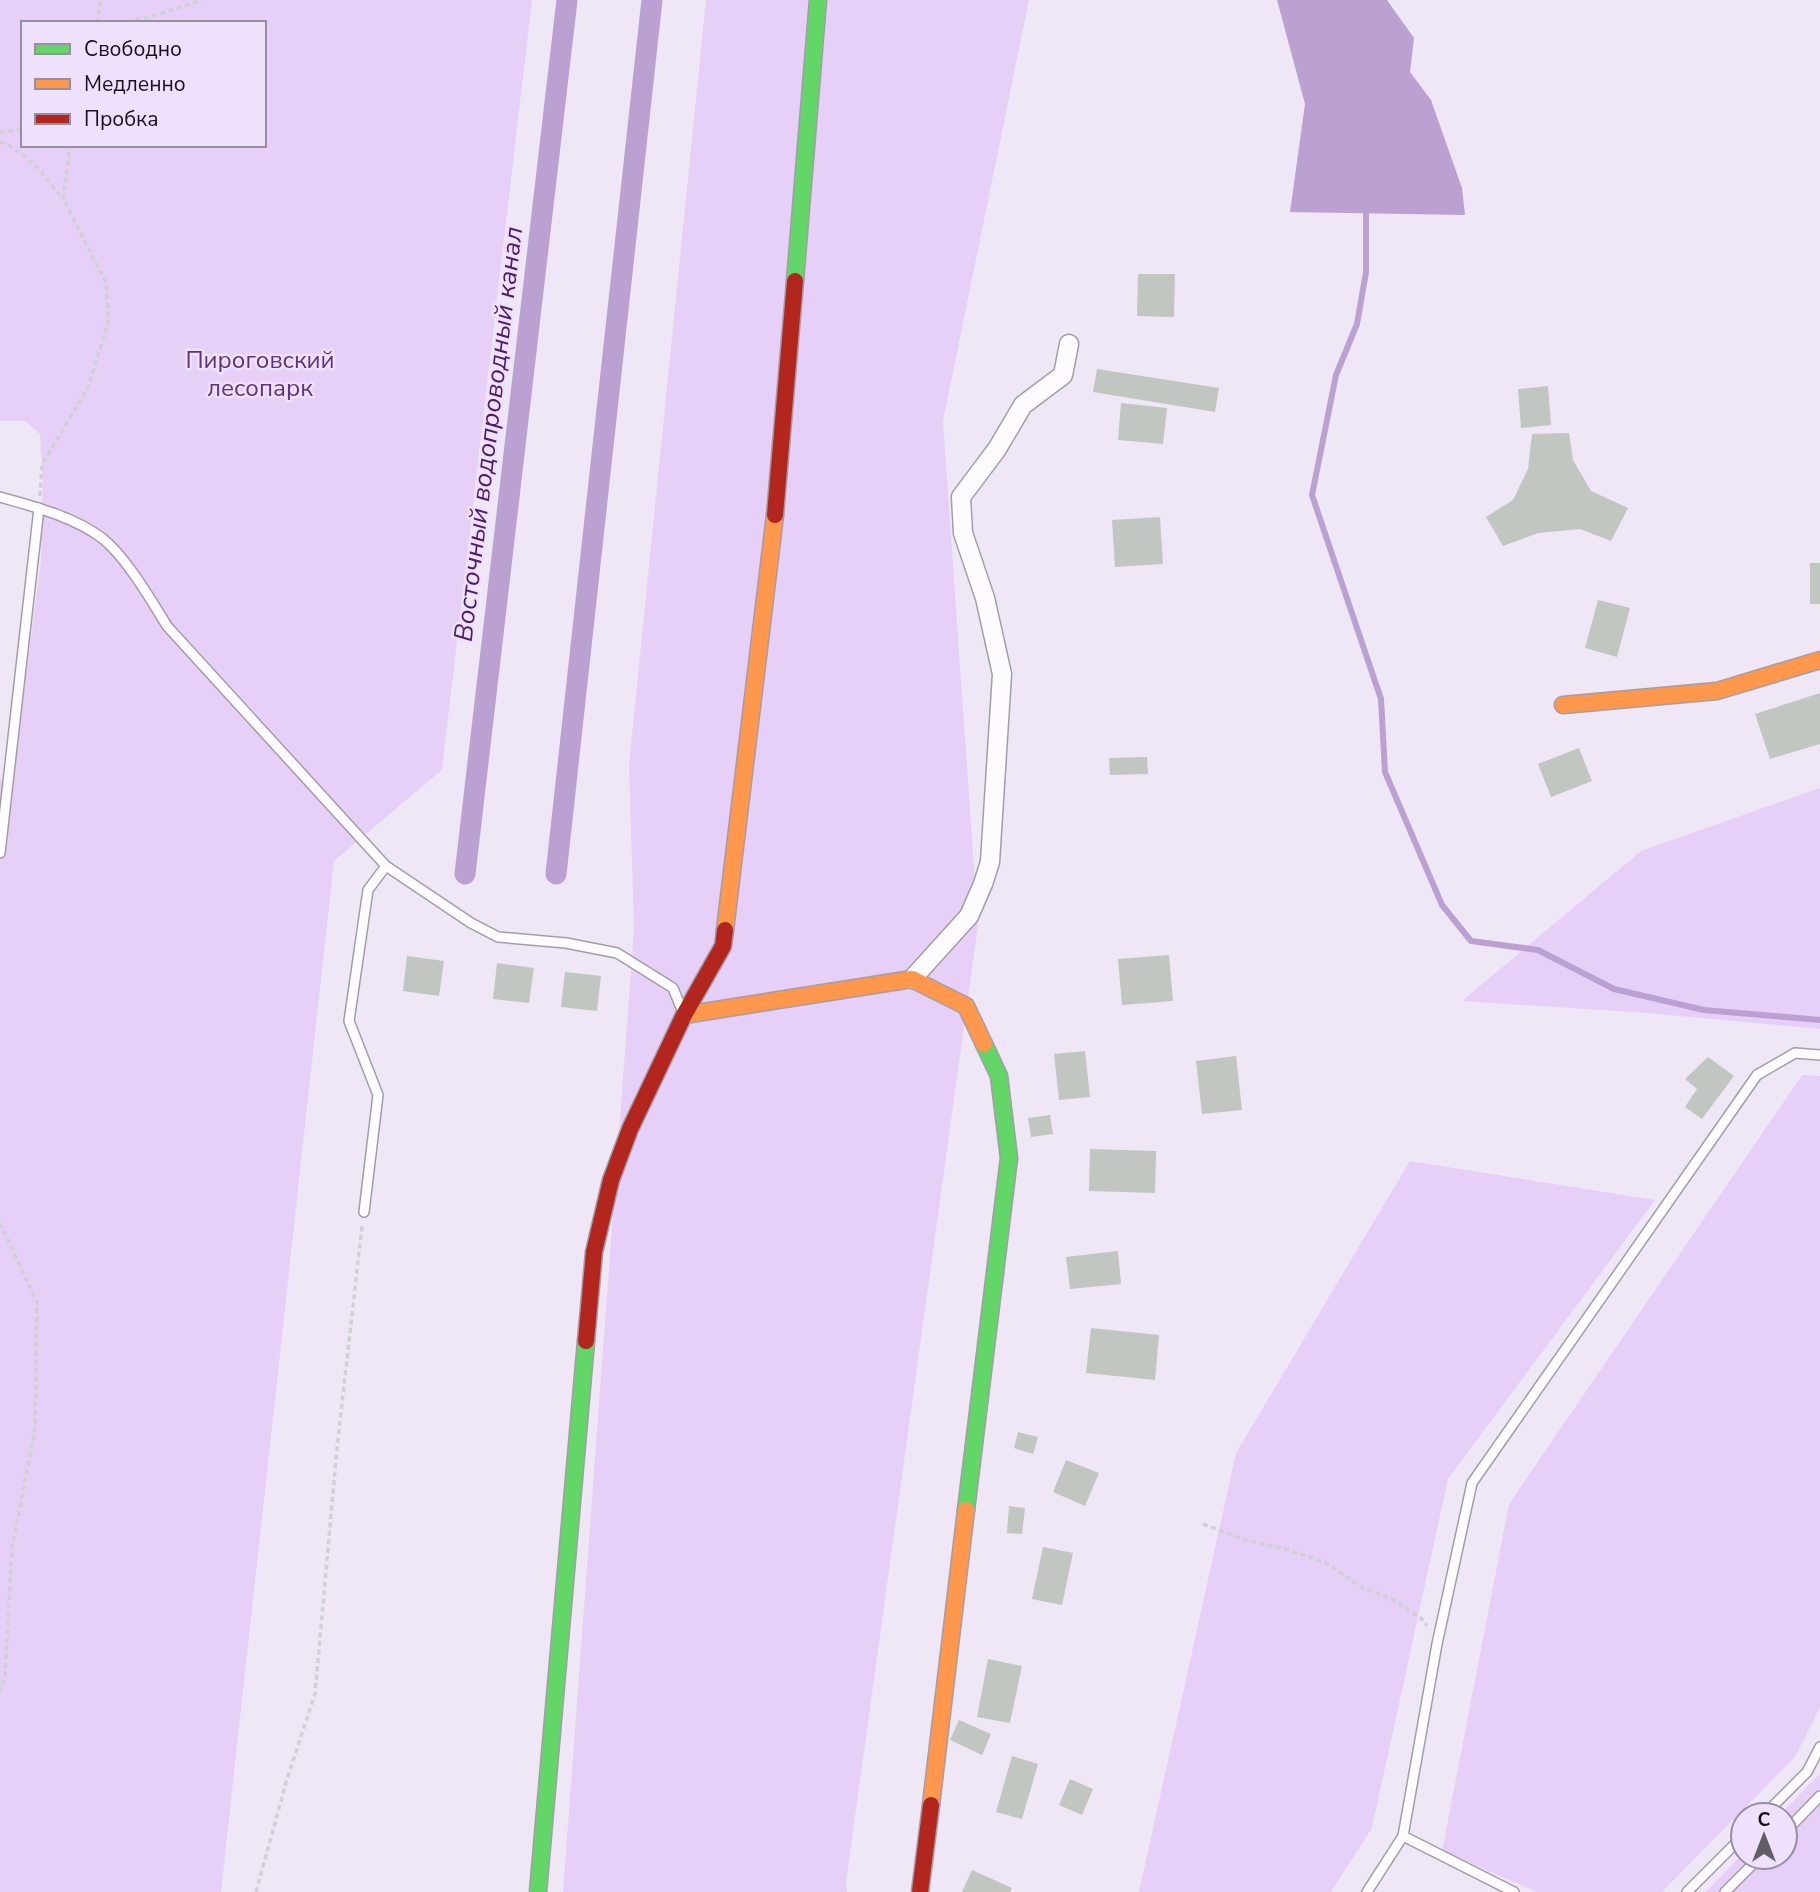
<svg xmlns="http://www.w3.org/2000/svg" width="1820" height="1892" font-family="'Nunito Sans',sans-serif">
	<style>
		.green { fill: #e6d0f8; fill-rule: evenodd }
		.water { fill: #bba0d2 }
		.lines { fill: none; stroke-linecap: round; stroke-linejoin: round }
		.stream { stroke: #bba0d2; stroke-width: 6 }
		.canal { stroke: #bba0d2; stroke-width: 21 }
		.building { fill: #c1c6c0 }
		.lane-casing { stroke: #a39da8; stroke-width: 12 }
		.street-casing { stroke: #a39da8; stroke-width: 21 }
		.fast-casing { stroke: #a39da8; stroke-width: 19 }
		.slow-casing { stroke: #a39da8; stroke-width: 19 }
		.jam-casing { stroke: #a39da8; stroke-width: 19 }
		.path { stroke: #d3d0d5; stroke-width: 3.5; stroke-dasharray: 5 3.5; stroke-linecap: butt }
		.lane { stroke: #fdfbfe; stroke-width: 9 }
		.street { stroke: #fdfbfe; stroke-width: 18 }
		.fast { stroke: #63d668; stroke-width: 16 }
		.slow { stroke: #ff974d; stroke-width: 16 }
		.jam { stroke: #b3261e; stroke-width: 16 }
		.labels { text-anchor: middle; stroke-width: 5; stroke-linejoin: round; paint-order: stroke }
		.park-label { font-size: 24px; fill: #603280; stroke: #efe1fc }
		.water-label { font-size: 26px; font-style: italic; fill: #4c1d6a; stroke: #efe1fc }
	</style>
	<rect width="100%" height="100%" fill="#efe7f6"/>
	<g class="green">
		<path d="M0 0H532L442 770 334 861 221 1892H0V780L13 775 41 560 43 485 40 434 25 421H0ZM23 23H264V145H23Z"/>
		<path d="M706 0H1029L943 421 978 925 846 1882 847 1892H563L634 929 629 764Z"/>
		<path d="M1820 788V1029L1647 1013 1462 1001 1641 851Z"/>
		<path d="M1802 1075 1820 1076V1707L1795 1757 1662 1892H1537L1442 1851 1509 1504Z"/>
		<path d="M1410 1161 1655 1200 1448 1479 1372 1828 1331 1892H1139L1236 1453Z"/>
		<path d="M1820 1773V1892H1706L1743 1853V1857H1785V1815H1780Z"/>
	</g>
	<path class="water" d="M1277 0H1387L1414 38 1410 72 1431 100 1462 188 1465 215 1290 212 1305 104Z"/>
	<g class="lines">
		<path class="stream" d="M1366 208V272L1357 324 1336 375 1312 495 1381 699 1385 772 1442 905 1471 941 1538 950 1614 989 1704 1010 1820 1020"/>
		<g class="canal">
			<path d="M465 874 567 0"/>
			<path d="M556 874 652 0"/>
		</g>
	</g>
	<g class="building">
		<path d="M1138 274H1175L1174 317 1137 316Z"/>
		<path d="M1097 369 1219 388 1215 412 1093 392Z"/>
		<path d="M1548 386 1551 425 1521 428 1518 389Z"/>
		<path d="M1121 403 1167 408 1163 444 1118 440Z"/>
		<path d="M1569 433 1573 460 1591 491 1628 508 1611 541 1580 529 1538 533 1503 546 1486 517 1513 500 1528 469 1532 434Z"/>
		<path d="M1160 517 1163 564 1115 567 1112 520Z"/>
		<rect x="1810" y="563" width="10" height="41"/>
		<path d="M1598 600 1630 608 1617 657 1585 648Z"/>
		<path d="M1820 693V744L1770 759 1755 714Z"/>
		<path d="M1579 748 1592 781 1551 797 1538 764Z"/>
		<path d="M1147 757 1148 774 1110 775 1109 758Z"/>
		<path d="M1169 955 1173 1001 1122 1005 1118 959Z"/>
		<path d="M407 956 444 961 439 996 403 991Z"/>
		<path d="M497 963 534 968 529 1003 493 999Z"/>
		<path d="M565 972 601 976 597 1011 561 1007Z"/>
		<path d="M1085 1051 1090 1097 1059 1100 1054 1054Z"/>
		<path d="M1236 1056 1242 1110 1202 1114 1196 1061Z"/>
		<path d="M1708 1057 1734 1076 1702 1119 1685 1107 1697 1089 1685 1079Z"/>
		<path d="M1050 1115 1053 1134 1031 1137 1028 1118Z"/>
		<path d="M1090 1149 1156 1151 1155 1193 1089 1191Z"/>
		<path d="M1118 1251 1121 1284 1070 1289 1066 1257Z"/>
		<path d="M1091 1328 1159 1335 1155 1380 1086 1373Z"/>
		<path d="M1018 1432 1038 1437 1033 1454 1014 1448Z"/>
		<path d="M1066 1460 1099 1473 1085 1506 1053 1492Z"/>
		<path d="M1009 1506 1025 1508 1022 1534 1007 1533Z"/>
		<path d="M1043 1547 1073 1553 1062 1605 1032 1599Z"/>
		<path d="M988 1659 1022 1666 1010 1723 977 1717Z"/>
		<path d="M959 1720 991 1734 982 1755 950 1740Z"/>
		<path d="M1012 1756 1038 1764 1022 1819 996 1812Z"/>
		<path d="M1070 1779 1093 1789 1082 1815 1059 1805Z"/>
		<path d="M972 1870 1012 1888 1010 1892H962Z"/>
	</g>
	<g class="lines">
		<defs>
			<g id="lane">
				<path d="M0 497C35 507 72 516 102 538 126 557 151 600 167 626L386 866 471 923 498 937 566 943 617 953 673 988 682 1010"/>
				<path d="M0 853 39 508"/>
				<path d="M364 1212 378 1095 349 1021 368 890 386 866"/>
				<path d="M1764 1815 1807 1772 1820 1747"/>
				<path d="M1785 1832 1820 1796"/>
				<path d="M1403 1836 1514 1892"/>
				<path d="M1367 1892 1403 1836 1437 1644 1472 1483 1757 1075 1795 1053 1820 1055"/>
				<path d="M1687 1892 1743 1836"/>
				<path d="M1725 1892 1760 1857"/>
			</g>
			<path id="street" d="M912 979 969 916 983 884 990 862 1002 674 985 598 963 533 961 497 997 449 1023 405 1063 375 1069 344"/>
			<g id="fast">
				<path d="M795 281 818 0"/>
				<path d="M966 1510 1009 1158 999 1076 984 1044"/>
				<path d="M538 1892 586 1341"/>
			</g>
			<g id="slow">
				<path d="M1563 705 1717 691 1820 660"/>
				<path d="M725 930 775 515"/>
				<path d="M684 1015 912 979 966 1006 984 1044"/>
				<path d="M931 1805 966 1510"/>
			</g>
			<g id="jam">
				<path d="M775 515 795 281"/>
				<path d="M586 1341 594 1252 611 1180 630 1129 684 1015 723 946 725 930"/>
				<path d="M920 1892 931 1805"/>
			</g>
		</defs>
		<use href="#lane" class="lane-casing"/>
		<use href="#street" class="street-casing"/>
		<use href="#fast" class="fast-casing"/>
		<use href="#slow" class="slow-casing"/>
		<use href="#jam" class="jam-casing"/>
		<g class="path">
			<path d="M98 23 100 0"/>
			<path d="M119 23 150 17 202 0"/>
			<path d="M0 133 23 128"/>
			<path d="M0 142C28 152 44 176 62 198"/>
			<path d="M40 496 42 465 88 387 109 320 106 283 63 198 70 145"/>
			<path d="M0 1223 37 1302 35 1429 12 1548 5 1677 0 1692"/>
			<path d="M1203 1524 1246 1540 1286 1549 1326 1563 1361 1587 1394 1600 1422 1619 1427 1626"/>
			<path d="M256 1892 287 1779 315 1694 337 1448 362 1226"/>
		</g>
		<use href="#lane" class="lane"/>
		<use href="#street" class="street"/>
		<use href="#fast" class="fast"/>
		<use href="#slow" class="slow"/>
		<use href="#jam" class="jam"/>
	</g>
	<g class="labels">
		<g class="park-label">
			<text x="260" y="368">Пироговский<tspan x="260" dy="28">лесопарк</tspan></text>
		</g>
		<g class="water-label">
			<text transform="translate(488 434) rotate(-83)" y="9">Восточный водопроводный канал</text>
		</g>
	</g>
	<rect x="21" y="21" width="245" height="126" fill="#efe1fc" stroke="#988ea2" stroke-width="2"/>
	<rect x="35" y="44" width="35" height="10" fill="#63d668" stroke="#988ea2" stroke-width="2"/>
	<text x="84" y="56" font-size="21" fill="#16111a">Свободно</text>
	<rect x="35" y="79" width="35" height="10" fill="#ff974d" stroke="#988ea2" stroke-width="2"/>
	<text x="84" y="91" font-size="21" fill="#16111a">Медленно</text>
	<rect x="35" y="114" width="35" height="10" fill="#b3261e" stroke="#988ea2" stroke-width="2"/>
	<text x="84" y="126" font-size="21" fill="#16111a">Пробка</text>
	<g transform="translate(1764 1836)"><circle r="33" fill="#efe1fc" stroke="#988ea2" stroke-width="2"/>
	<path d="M0-5L12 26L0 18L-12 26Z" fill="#625c67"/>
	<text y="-10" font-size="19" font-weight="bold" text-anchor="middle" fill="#16111a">С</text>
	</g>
</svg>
